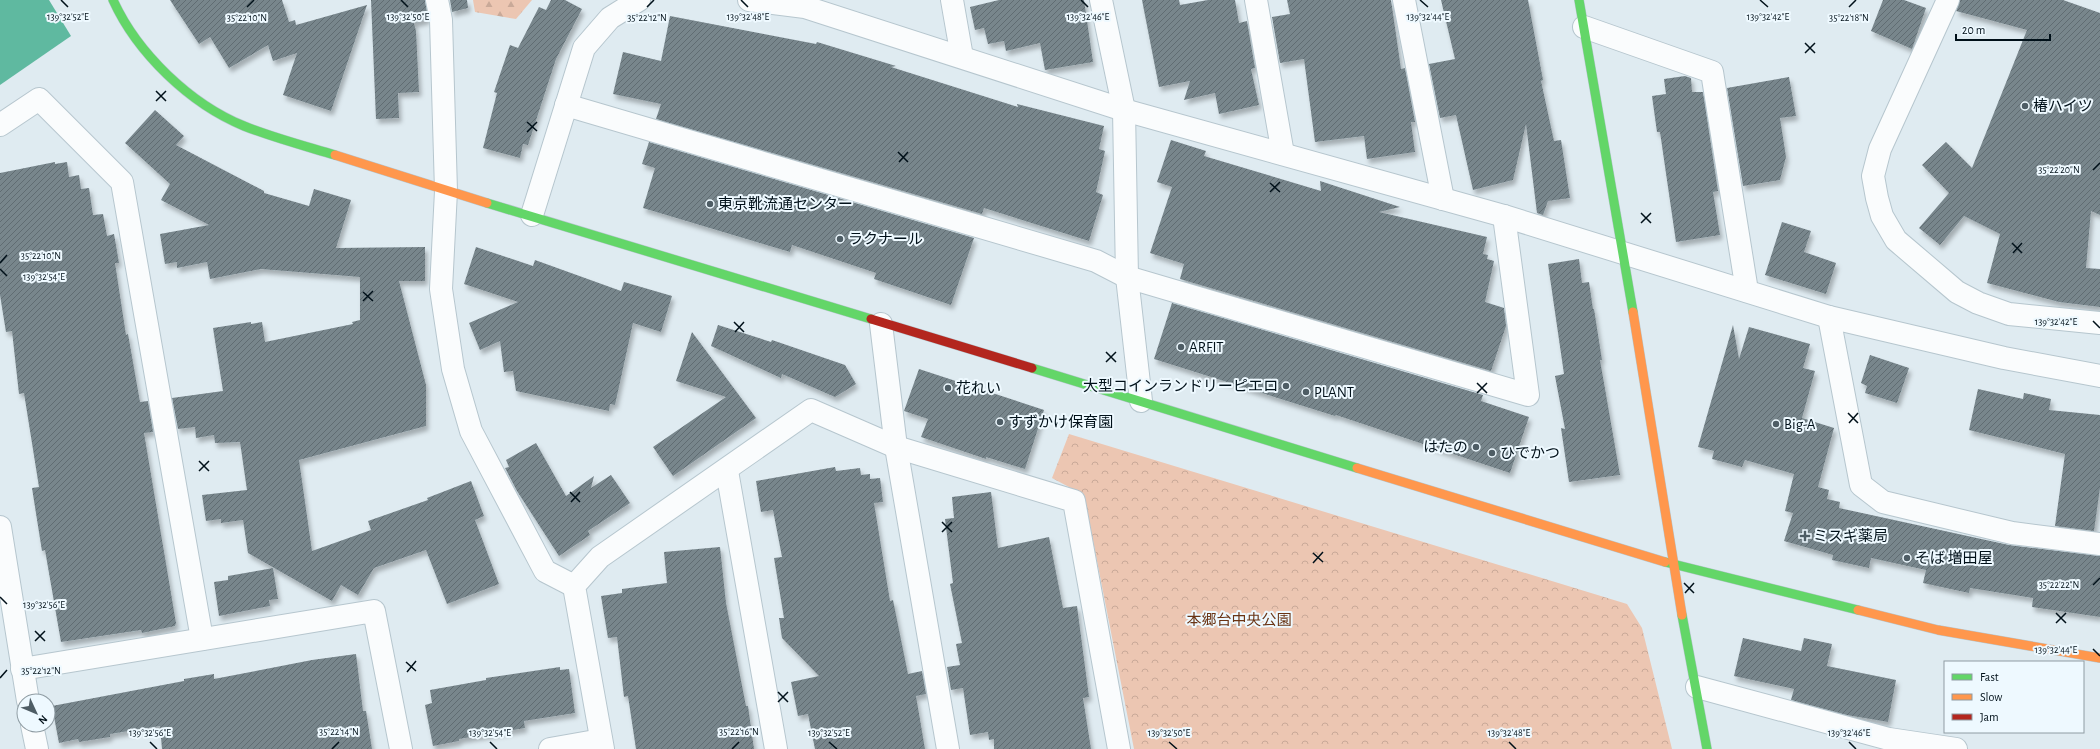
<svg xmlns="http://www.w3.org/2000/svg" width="2100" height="749" font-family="'Alegreya Sans','Noto Sans JP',sans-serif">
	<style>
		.forest { fill: url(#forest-firs) }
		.park { fill: url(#park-crowns) }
		.water { fill: #5fb9a0 }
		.building { fill: url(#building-hatch); filter: url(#shadow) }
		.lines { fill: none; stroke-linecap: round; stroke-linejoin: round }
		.street-casing { stroke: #b6c6ce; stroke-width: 24 }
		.fast-casing { stroke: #b6c6ce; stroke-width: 10 }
		.slow-casing { stroke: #b6c6ce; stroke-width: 10 }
		.jam-casing { stroke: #b6c6ce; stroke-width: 10 }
		.street { stroke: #fafcfd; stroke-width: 22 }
		.fast { stroke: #63d668; stroke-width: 9 }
		.slow { stroke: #ff974d; stroke-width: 9 }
		.jam { stroke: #b3261e; stroke-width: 9 }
		.ticks { fill: none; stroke: #001019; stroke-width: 1.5 }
		.poi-dot { fill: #4e5d65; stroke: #eef9ff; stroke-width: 1.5 }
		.labels { text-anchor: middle; stroke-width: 4; stroke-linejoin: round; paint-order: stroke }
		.poi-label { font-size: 15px; fill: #001019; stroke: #eef9ff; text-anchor: start }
		.park-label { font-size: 15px; fill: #6a3414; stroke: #eef9ff }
		.ticks-label { font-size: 10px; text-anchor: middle; fill: #001019; stroke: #eef9ff; stroke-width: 4; stroke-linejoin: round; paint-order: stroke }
	</style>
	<defs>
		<pattern id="forest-firs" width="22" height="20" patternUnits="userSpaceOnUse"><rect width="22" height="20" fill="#ecc6b2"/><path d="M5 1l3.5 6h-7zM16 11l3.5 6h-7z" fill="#c9a998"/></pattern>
		<pattern id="park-crowns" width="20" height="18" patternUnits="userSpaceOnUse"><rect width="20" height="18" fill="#ecc6b2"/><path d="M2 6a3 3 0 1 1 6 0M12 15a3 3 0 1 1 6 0" fill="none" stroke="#c9a998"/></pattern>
		<pattern id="building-hatch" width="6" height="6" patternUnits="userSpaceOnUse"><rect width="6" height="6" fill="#78868c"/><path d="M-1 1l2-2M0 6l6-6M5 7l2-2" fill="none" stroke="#606c72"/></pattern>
		<filter id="shadow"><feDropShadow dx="2.5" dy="4.5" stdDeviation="2" flood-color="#0004"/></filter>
	</defs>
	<rect width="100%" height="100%" fill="#dfebf1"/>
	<path class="forest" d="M473 0H532L516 19 475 12Z"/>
	<path class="park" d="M1069 434 1627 604 1642 628 1672 749H1134L1084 495 1052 478Z"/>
	<path class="water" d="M0 0H49L71 36 0 85Z"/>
	<g class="building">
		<path d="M170 0H282L289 22 295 20 296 25 367 5 331 111 283 95 297 53 273 61 268 45 229 68 210 37 199 44Z"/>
		<path d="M371 0H425L428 19 414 23 416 31 419 92 398 93 399 118 376 119Z"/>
		<path d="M450 0H467L468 8 452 12Z"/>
		<path d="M551 0H565L582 9 556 59 528 145 523 144 520 158 483 148 497 93 494 92 510 45 518 48 539 7 546 10Z"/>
		<path d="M999 0H1084L1093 62 1045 70 1040 43 1006 51 1004 41 988 44 984 28 975 30 970 7Z"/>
		<path d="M1142 0H1179L1180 5 1208 0H1235L1239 23 1247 21 1255 68 1251 69 1259 105 1219 114 1215 93 1184 100 1190 81 1159 87Z"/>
		<path d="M1287 0H1391L1401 69 1405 68 1415 122H1411L1415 152 1367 159 1364 136 1315 142 1304 59 1280 63 1272 17 1290 14Z"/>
		<path d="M1441 0H1528L1543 80 1541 81 1554 141 1561 140 1570 198 1548 201 1543 215 1537 213 1526 124 1513 180 1473 190 1456 115 1440 118 1429 64 1455 59Z"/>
		<path d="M1883 0H1904L1926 8 1912 49 1871 31Z"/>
		<path d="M1960 0H2063L2100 13V215L2091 211 2086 268 2100 269V307L2059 302 1987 283 2000 234 1964 216 1940 245 1919 228 1949 193 1922 165 1946 142 1972 168 2027 30 1956 11Z"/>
		<path d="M670 16 816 44 817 42 896 66 891 67 1018 107 1017 104 1104 126 1099 149 1105 151 1096 192 1103 195 1089 241 984 208 982 214 656 119 661 104 613 94 623 52 661 61Z"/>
		<path d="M1685 76 1691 78 1692 92H1703L1718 191 1713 192 1720 235 1676 242 1660 132H1657L1652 96 1666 94 1664 79Z"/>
		<path d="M1789 77 1796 116 1780 118 1786 157 1780 180 1743 186 1727 88Z"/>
		<path d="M155 110 184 136 176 145 264 191V193L309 206 314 189 351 200 336 248 425 247V281H399L426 385V426L299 460 312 551 371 530 368 521 428 500 427 498 471 481 484 516 475 520 499 584 447 604 426 550 374 568 358 595 341 585 332 601 248 553 243 520 221 523V519L206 521 202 495 247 490 240 442 215 443 214 435 196 438 195 427 178 429 172 398 223 391 213 328 251 322V324L262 322 265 342 353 324 352 322 360 320V277L261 269 210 279 207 262 177 268V262L165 264 160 234 209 225 161 200 170 184 125 143Z"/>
		<path d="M1171 140 1206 151 1204 156 1321 191 1320 181 1400 207 1379 212 1487 237 1483 254 1488 255 1487 259 1494 261 1485 302 1504 308 1506 326 1491 371 1180 279 1184 264 1150 253 1172 187 1157 182Z"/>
		<path d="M649 142 974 238 951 305 874 279 876 273 792 245 790 252 643 208 655 168 642 164Z"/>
		<path d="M55 162V164L67 162 69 177 79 175 81 189 89 188 93 215 103 214 107 236 114 234 119 263H115L126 335 128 334 140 402 148 401 153 432 144 433 176 623 175 626 142 633 141 630 61 642 45 550 42 551 32 488 39 487 24 393 19 394 12 331 6 332 0 295V173Z"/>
		<path d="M1782 222 1811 231 1804 252 1836 263 1826 294 1765 275Z"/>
		<path d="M476 247 533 266 535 260 621 291 624 282 672 296 661 332 633 323 615 405 610 404 609 411 516 391 513 371 504 372 500 341 480 350 469 323 518 302 464 284Z"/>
		<path d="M1579 259 1582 283 1589 282 1593 309H1594L1602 360H1600L1620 475 1569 482 1561 428 1565 429 1555 376 1564 374 1548 264Z"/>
		<path d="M1172 303 1483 395 1481 401 1529 417 1510 473 1336 415 1335 416 1154 359Z"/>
		<path d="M718 325 771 342 772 340 845 365 856 384 835 397 782 374 781 378 711 346Z"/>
		<path d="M1733 325 1739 359 1749 327 1810 344 1803 368 1815 371 1802 418 1834 428 1818 487 1829 490 1827 499 1840 502 1839 508 2009 545 2100 556V617L2032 607 2033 598 1970 588 1969 593 1923 583 1926 570 1871 558 1869 568 1832 560 1833 555 1784 541 1793 513 1785 511 1794 474 1745 460 1742 467 1712 459 1714 451 1698 447Z"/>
		<path d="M692 332 756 418 673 476 653 447 726 397 676 381Z"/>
		<path d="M1870 355 1909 368 1897 403 1865 393 1867 386 1861 383Z"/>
		<path d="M919 369 1044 410 1025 469 986 457V459L921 437 928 419 904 411Z"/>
		<path d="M1978 389 2023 399 2024 393 2051 399 2049 410 2100 415V488L2094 531 2055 526 2065 454 1969 430Z"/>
		<path d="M536 443 566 496 594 476 591 488 611 475 630 503 588 531 590 535 559 556 517 491 505 468 509 467 506 460Z"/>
		<path d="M835 467 836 471 860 468 861 475 870 474V479L880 478 883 502 874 503 890 601 893 600 908 674 922 671 926 694 916 696 925 749H815L808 714 798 716 791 682 819 676 782 638 779 618H784L774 558 782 557 773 510 761 512 756 481Z"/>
		<path d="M991 492 998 548 1049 537 1063 608 1077 606 1089 697 1083 698 1091 749H994V739L989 740 988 732 970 735 963 688 951 690 947 667 960 665 956 644 962 643 950 584 953 583 945 519 954 518 952 497Z"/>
		<path d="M720 547 726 603 746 706H748L754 749H636L628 696 624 697 617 637 608 638 601 596 622 593V589L667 583 664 552Z"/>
		<path d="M273 568 278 599 269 600 270 606 219 616 214 582 228 580V576Z"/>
		<path d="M1743 638 1801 651 1804 638 1832 644 1827 666 1896 680 1888 722 1847 715 1791 700 1794 689 1734 676Z"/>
		<path d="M356 654 363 711H366L372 749H162L160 726 110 734V737L79 742 78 739 59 743 52 706 184 681V679L214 674V679L312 660Z"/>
		<path d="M560 667V670L569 669 575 713 524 721 525 728 459 739V741L433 746 425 705 432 703 430 690 486 680V678Z"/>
	</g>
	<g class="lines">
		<defs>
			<g id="street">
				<path d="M437 0 441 20 446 191 441 289 453 369 471 431 545 571 574 586"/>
				<path d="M749 0 805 7 1124 110 1504 216 1829 317 2004 358 2100 376"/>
				<path d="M952 0 962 57"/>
				<path d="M1101 0 1124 110 1127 277 1141 401"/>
				<path d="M1256 0 1283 154"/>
				<path d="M1404 0 1443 199"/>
				<path d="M1948 0 1880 149 1873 176 1877 198 1882 216 1896 240 1957 292 1978 303 2009 314 2100 323"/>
				<path d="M1584 27 1712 72 1747 291"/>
				<path d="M566 105 1096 261 1127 277 1528 395 1504 216"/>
				<path d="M0 125 39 99 122 182 202 639"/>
				<path d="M532 215 584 48 610 18 639 0"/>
				<path d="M1829 317 1861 485 1883 502 2012 533 2100 544"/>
				<path d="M881 324 896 447 948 749"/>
				<path d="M727 471 776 749"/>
				<path d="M0 527 28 701"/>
				<path d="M22 669 374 611 401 749"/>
				<path d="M1697 687 1889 739 1956 749"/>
				<path d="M32 725 37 749"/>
				<path d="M550 749 601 740"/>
				<path d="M603 749 574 586 600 557 811 410 896 447 1074 501 1119 749"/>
			</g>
			<g id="fast">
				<path d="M113 0C137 53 190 104 244 126 274 138 305 146 335 155"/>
				<path d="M1579 0 1633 312"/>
				<path d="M487 203 871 319"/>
				<path d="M1032 368 1357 468"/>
				<path d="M1665 562 1858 610"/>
				<path d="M1682 615 1707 749"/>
			</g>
			<g id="slow">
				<path d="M335 155 487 203"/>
				<path d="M1633 312 1682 615"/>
				<path d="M1357 468 1665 562"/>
				<path d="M1858 610 1938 630 2100 658"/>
			</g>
			<path id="jam" d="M871 319 1032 368"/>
		</defs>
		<use href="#street" class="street-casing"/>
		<use href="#fast" class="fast-casing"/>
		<use href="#slow" class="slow-casing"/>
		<use href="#jam" class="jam-casing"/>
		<use href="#street" class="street"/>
		<use href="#fast" class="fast"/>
		<use href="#slow" class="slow"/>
		<use href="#jam" class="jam"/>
	</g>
	<path class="ticks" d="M61 0 68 7M401 0 408 7M741 0 748 7M1081 0 1088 7M1420 0 1428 7M1760 0 1768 7M247 7 254 0M647 7 654 0M1849 7 1856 0M1805 43 1815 53M1805 53 1815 43M156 91 166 101M156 101 166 91M527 122 537 131M527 132 537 122M898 152 908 162M899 162 908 152M2093 170 2100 163M1270 183 1280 192M1270 192 1280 182M1641 213 1651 223M1641 223 1651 213M2012 243 2022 253M2013 253 2022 243M0 263 7 255M0 269 7 276M363 292 373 301M363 301 373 291M2093 321 2100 328M734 322 744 332M735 332 744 322M1106 352 1116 362M1106 362 1116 352M1477 383 1487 393M1477 393 1487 383M1848 413 1858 423M1849 423 1858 413M199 461 209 471M199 471 209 461M570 492 580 502M571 502 580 492M942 522 952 532M942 532 952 522M1313 553 1323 562M1313 563 1323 552M1684 583 1694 593M2093 585 2100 578M1685 593 1694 583M0 597 7 604M2056 613 2066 623M2056 623 2066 613M35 631 45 641M35 641 45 631M2093 649 2100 656M406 662 416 671M407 672 416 661M0 678 7 670M778 692 788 702M778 702 788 692M150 742 157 749M490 742 497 749M829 742 837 749M1169 742 1177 749M1509 742 1516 749M1849 742 1856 749M332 749 339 742M732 749 739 742"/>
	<g class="poi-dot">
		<circle cx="2025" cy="106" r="4"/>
		<circle cx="710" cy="204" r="4"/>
		<circle cx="840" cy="239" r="4"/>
		<circle cx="1181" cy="347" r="4"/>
		<circle cx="1286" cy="386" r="4"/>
		<circle cx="948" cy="388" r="4"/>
		<circle cx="1306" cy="392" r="4"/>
		<circle cx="1000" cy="422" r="4"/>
		<circle cx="1776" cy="424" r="4"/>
		<circle cx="1476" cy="447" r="4"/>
		<circle cx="1492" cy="453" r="4"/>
		<path d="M1803 530h4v4h4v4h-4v4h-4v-4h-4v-4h4z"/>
		<circle cx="1907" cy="558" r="4"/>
	</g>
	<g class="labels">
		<g class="poi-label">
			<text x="2033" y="111">椿ハイツ</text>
			<text x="718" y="209">東京靴流通センター</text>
			<text x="848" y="244">ラクナール</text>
			<text x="1189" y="352">ARFIT</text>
			<text x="1278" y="391" text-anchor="end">大型コインランドリーピエロ</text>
			<text x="956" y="393">花れい</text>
			<text x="1314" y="397">PLANT</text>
			<text x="1008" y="427">すずかけ保育園</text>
			<text x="1784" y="429">Big-A</text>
			<text x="1468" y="452" text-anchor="end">はたの</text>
			<text x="1500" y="458">ひでかつ</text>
			<text x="1813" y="541">ミスギ薬局</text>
			<text x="1915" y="563">そば 増田屋</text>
		</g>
		<g class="park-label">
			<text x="1239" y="625">本郷台中央公園</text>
		</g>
	</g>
	<g class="ticks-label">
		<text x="68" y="20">139°32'52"E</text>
		<text x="408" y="20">139°32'50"E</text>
		<text x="748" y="20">139°32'48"E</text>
		<text x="1088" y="20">139°32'46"E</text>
		<text x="1428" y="20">139°32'44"E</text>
		<text x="1768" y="20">139°32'42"E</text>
		<text x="247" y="21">35°22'10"N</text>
		<text x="647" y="21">35°22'12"N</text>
		<text x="1849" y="21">35°22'18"N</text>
		<text x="2059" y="173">35°22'20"N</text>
		<text x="41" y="259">35°22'10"N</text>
		<text x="44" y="280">139°32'54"E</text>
		<text x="2056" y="325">139°32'42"E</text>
		<text x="2059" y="588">35°22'22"N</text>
		<text x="44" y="608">139°32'56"E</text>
		<text x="2056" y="653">139°32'44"E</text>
		<text x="41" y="674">35°22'12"N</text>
		<text x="339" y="735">35°22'14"N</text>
		<text x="739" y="735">35°22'16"N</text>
		<text x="150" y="736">139°32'56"E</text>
		<text x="490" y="736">139°32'54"E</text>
		<text x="829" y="736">139°32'52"E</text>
		<text x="1169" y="736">139°32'50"E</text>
		<text x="1509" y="736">139°32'48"E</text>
		<text x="1849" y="736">139°32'46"E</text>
	</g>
	<rect x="1944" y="661" width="140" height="72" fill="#eef9ff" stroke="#8f9ca3"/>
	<rect x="1952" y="674" width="20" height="6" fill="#63d668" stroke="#8f9ca3"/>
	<text x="1980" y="681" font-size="12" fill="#001019">Fast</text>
	<rect x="1952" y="694" width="20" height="6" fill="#ff974d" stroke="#8f9ca3"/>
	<text x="1980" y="701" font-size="12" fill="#001019">Slow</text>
	<rect x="1952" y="714" width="20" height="6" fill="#b3261e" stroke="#8f9ca3"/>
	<text x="1980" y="721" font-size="12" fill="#001019">Jam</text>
	<g transform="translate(36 713) rotate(134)"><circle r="19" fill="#eef9ff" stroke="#8f9ca3"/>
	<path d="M0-3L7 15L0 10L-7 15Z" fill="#4e5d65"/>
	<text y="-6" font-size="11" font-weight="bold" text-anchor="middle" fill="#001019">N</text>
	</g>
	<path d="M1956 34v6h94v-6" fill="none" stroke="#001019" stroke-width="2"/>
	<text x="1962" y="34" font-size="12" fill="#001019" stroke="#eef9ff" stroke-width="3" paint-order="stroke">20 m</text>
</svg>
